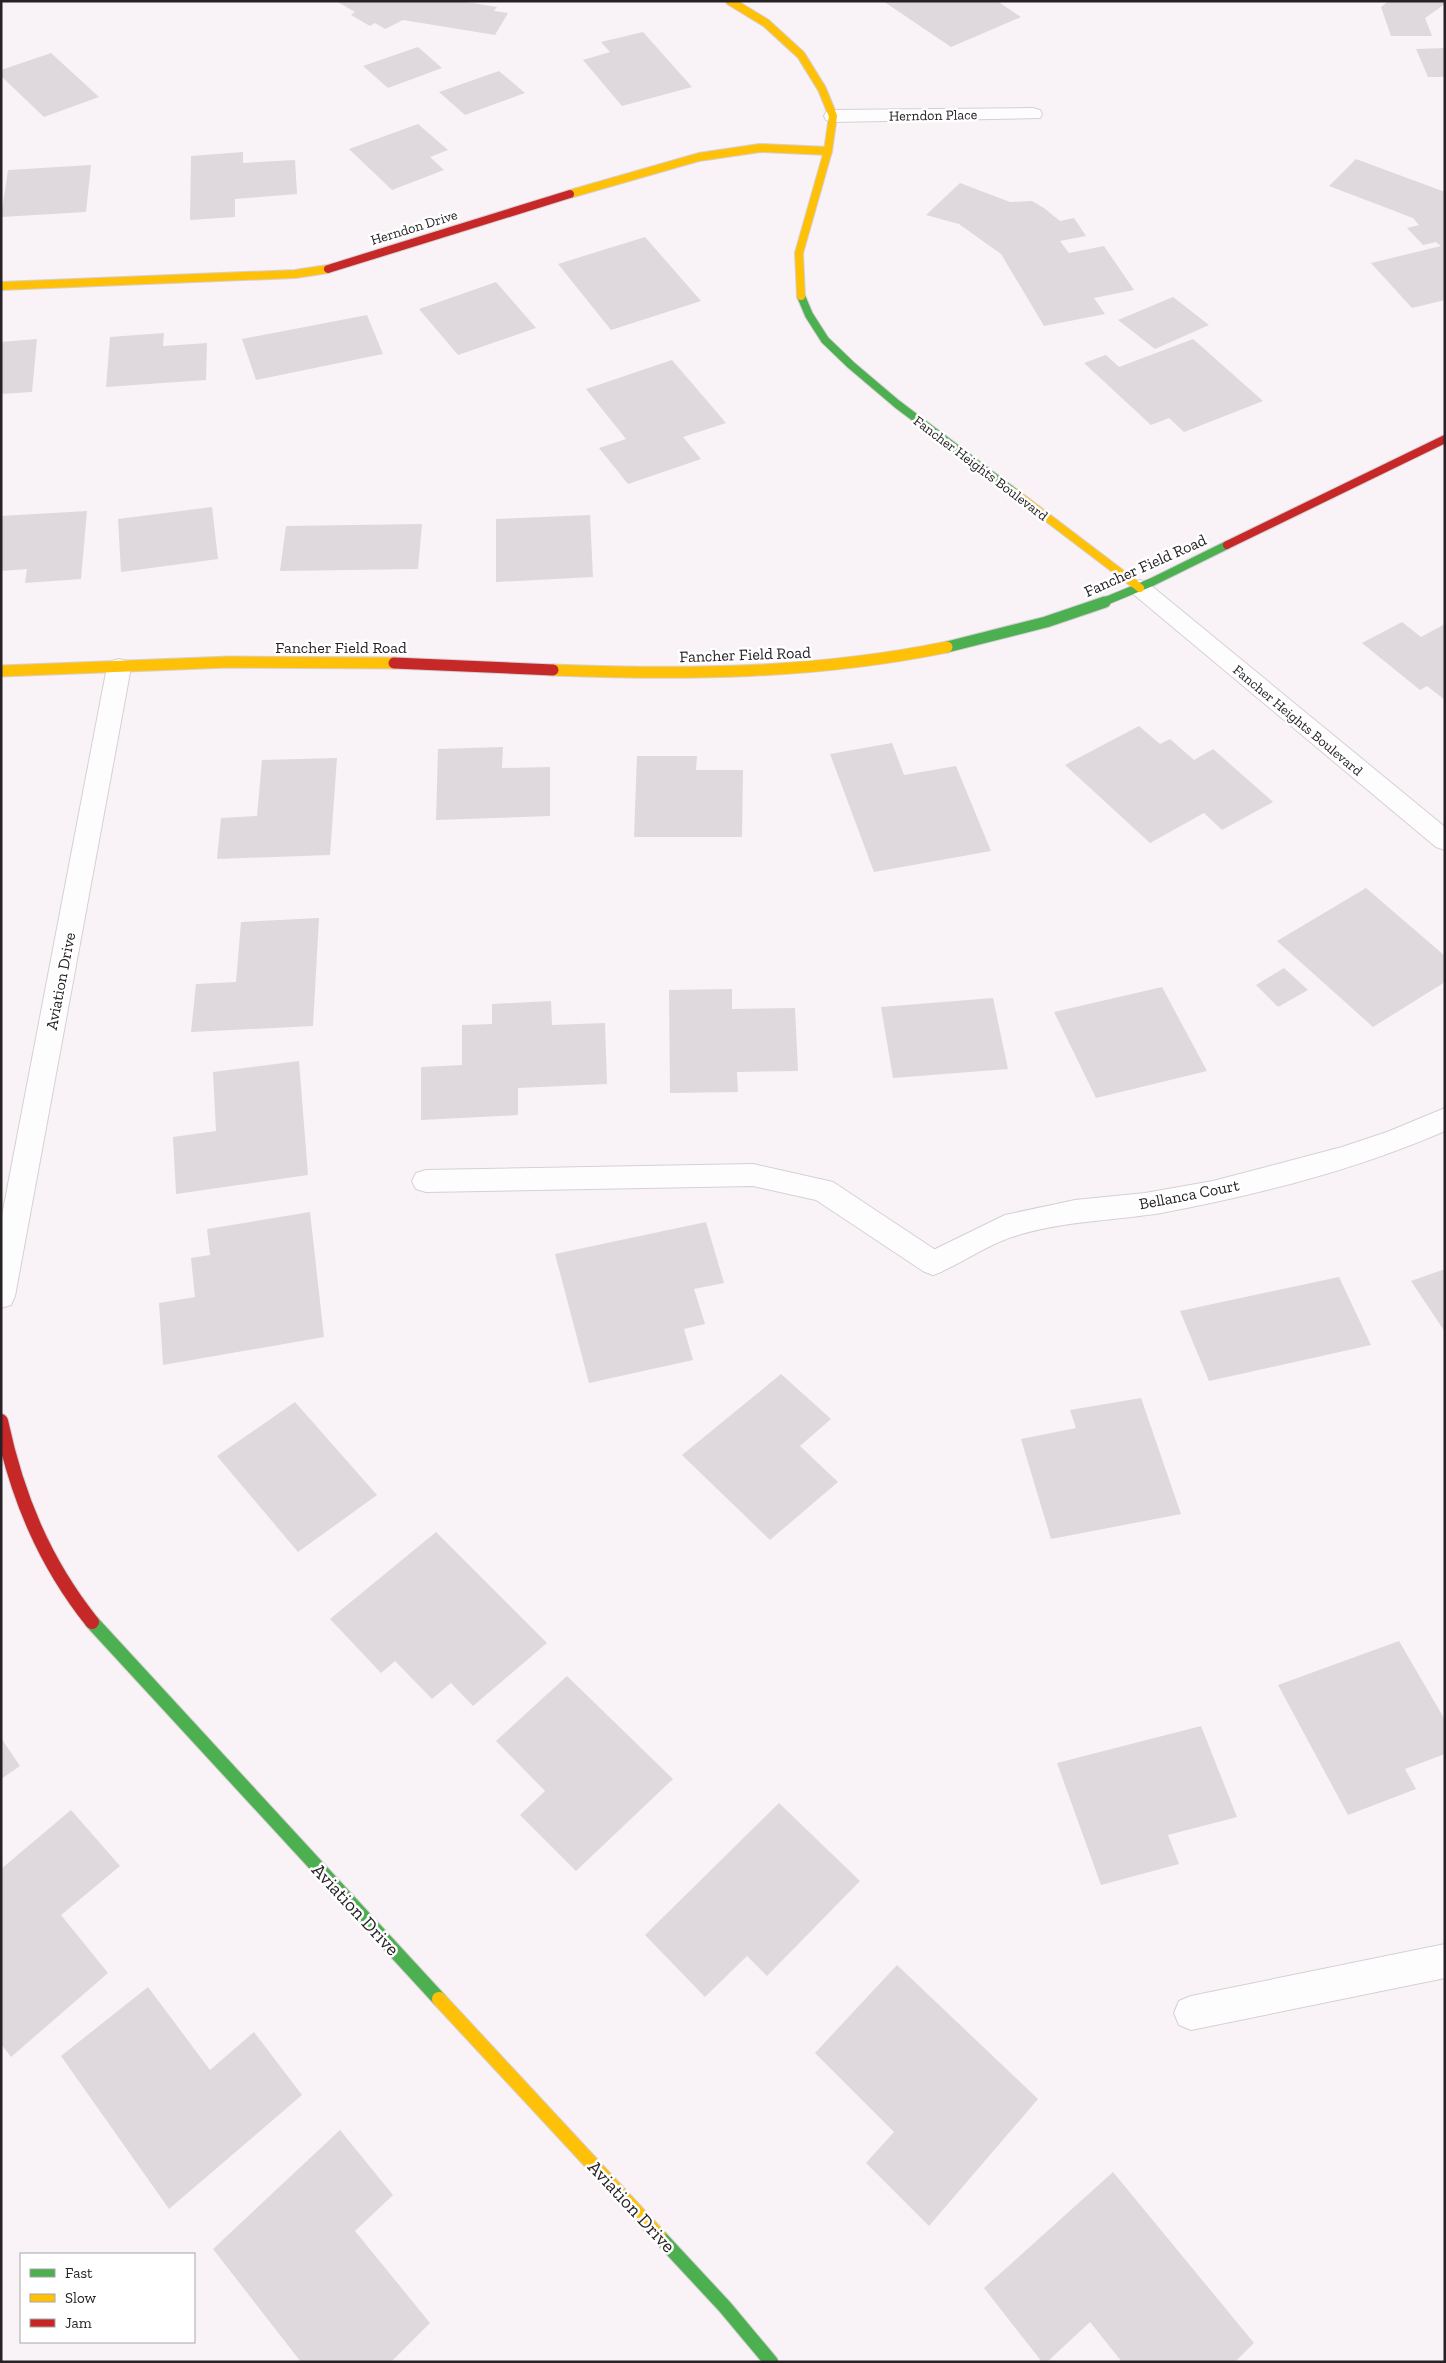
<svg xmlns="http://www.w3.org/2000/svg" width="1446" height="2363" font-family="'Zilla Slab',serif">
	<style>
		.building { fill: #dfd9dd }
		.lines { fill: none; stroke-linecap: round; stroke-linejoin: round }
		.lane-casing { stroke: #d6d0d4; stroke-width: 2 }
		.street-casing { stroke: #d6d0d4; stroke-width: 2 }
		.fast-far2-casing { stroke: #d6d0d4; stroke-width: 10 }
		.fast-far1-casing { stroke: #d6d0d4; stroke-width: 13 }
		.fast-casing { stroke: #d6d0d4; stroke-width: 16 }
		.slow-far2-casing { stroke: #d6d0d4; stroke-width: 10 }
		.slow-far1-casing { stroke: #d6d0d4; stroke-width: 13 }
		.slow-casing { stroke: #d6d0d4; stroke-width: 16 }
		.jam-far2-casing { stroke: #d6d0d4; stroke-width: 10 }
		.jam-far1-casing { stroke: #d6d0d4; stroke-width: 13 }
		.jam-casing { stroke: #d6d0d4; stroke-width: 16 }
		.lane { fill: #fefdfe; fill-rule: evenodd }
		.street { fill: #fefdfe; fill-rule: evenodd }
		.fast-far2 { stroke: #4caf50; stroke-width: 8 }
		.fast-far1 { stroke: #4caf50; stroke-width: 11 }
		.fast { stroke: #4caf50; stroke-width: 14 }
		.slow-far2 { stroke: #ffc107; stroke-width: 8 }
		.slow-far1 { stroke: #ffc107; stroke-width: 11 }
		.slow { stroke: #ffc107; stroke-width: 14 }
		.jam-far2 { stroke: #c62828; stroke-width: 8 }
		.jam-far1 { stroke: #c62828; stroke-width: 11 }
		.jam { stroke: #c62828; stroke-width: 14 }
		.labels { text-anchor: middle; stroke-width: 5; stroke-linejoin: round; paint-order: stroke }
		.far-street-label { font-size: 14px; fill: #252124; stroke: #fff }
		.street-label { font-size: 16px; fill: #252124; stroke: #fff }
		.near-street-label { font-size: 19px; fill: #252124; stroke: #fff }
	</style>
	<rect width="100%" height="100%" fill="#f9f2f7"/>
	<g class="building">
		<path d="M336 1H461L497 7 494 11 508 13 495 35 403 20 385 29 375 23 370 26 351 15 355 12Z"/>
		<path d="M883 1H997L1021 17 951 47Z"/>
		<path d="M1389 1H1445V4L1425 18 1432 36H1391L1381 7Z"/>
		<path d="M643 32 692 87 622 106 583 60 610 52 601 42Z"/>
		<path d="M418 47 442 68 388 88 363 66Z"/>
		<path d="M1445 48V77H1428L1416 49Z"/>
		<path d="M51 53 99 97 44 117 1 76V70Z"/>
		<path d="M499 71 525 93 465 115 439 92Z"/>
		<path d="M418 124 448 150 430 157 444 170 392 190 349 149Z"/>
		<path d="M243 152V163L295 160 297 194 235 199V217L190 220 191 156Z"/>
		<path d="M1356 159 1445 192V300L1412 308 1371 263 1441 246 1436 242 1423 245 1407 228 1419 225 1413 218 1329 186Z"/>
		<path d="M91 165 86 212 1 217 8 170Z"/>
		<path d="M960 183 1010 202 1032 201 1044 208 1060 221 1074 218 1086 236 1060 241 1069 253 1104 246 1134 290 1094 298 1105 314 1044 326 1001 254 959 224 926 215Z"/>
		<path d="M645 237 701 301 611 330 558 264Z"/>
		<path d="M496 282 536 328 458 355 419 309Z"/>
		<path d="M1173 297 1209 325 1155 349 1118 320Z"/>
		<path d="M367 315 383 354 256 380 242 339Z"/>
		<path d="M164 333 163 346 207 343 206 380 106 387 110 337Z"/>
		<path d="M37 339 32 392 1 394V342Z"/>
		<path d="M1193 339 1263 401 1184 432 1169 418 1151 425 1084 363 1106 355 1119 367Z"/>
		<path d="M672 360 726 423 683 437 701 459 628 484 599 448 626 439 586 389Z"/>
		<path d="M212 507 218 559 121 572 118 519Z"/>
		<path d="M87 511 81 579 25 583 27 569 1 571V516Z"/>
		<path d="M590 515 593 577 496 582V519Z"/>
		<path d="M422 524 418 569 280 571 286 526Z"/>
		<path d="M1402 622 1421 637 1445 624V700L1427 686 1420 690 1362 643Z"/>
		<path d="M1139 726 1160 744 1170 739 1194 760 1213 749 1273 802 1222 830 1204 813 1150 843 1065 765Z"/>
		<path d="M892 743 904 775 956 766 991 851 874 872 830 754Z"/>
		<path d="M503 747 502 768 550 767V816L436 820 438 749Z"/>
		<path d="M637 756H697L696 770H743L742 837H634Z"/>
		<path d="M337 758 330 855 217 859 221 818 257 816 262 760Z"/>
		<path d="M1366 888 1445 956V982L1373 1027 1277 941Z"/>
		<path d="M319 918 313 1026 191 1032 196 984 236 982 241 922Z"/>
		<path d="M1284 968 1308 990 1278 1007 1256 985Z"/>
		<path d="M1162 987 1207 1071 1096 1098 1054 1012Z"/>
		<path d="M732 989V1009L795 1008 798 1071 737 1072 738 1092 670 1093 669 990Z"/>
		<path d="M993 998 1008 1069 893 1078 881 1007Z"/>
		<path d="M551 1001 552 1025 605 1023 607 1084 518 1088V1115L421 1120V1067L462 1065V1025L492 1024V1004Z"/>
		<path d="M299 1061 308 1175 176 1194 173 1137 216 1131 213 1072Z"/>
		<path d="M310 1212 324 1337 163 1365 159 1303 195 1297 191 1258 210 1255 207 1229Z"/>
		<path d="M706 1222 724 1283 694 1289 705 1324 684 1329 693 1360 589 1383 555 1254Z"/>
		<path d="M1445 1269V1332L1411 1281Z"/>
		<path d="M1339 1277 1371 1345 1209 1381 1180 1311Z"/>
		<path d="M781 1374 831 1419 800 1446 838 1482 770 1540 682 1455Z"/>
		<path d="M1141 1398 1181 1514 1051 1539 1021 1439 1076 1428 1070 1410Z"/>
		<path d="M295 1402 377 1495 298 1552 217 1456Z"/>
		<path d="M436 1532 547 1643 473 1706 451 1683 432 1699 395 1661 381 1673 330 1619Z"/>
		<path d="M1399 1641 1445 1720V1754L1405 1769 1416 1789 1348 1815 1278 1685Z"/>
		<path d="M567 1676 673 1779 576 1871 520 1815 545 1791 496 1741Z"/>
		<path d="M1201 1726 1237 1817 1168 1835 1179 1864 1101 1885 1057 1763Z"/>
		<path d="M1 1738 20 1766 1 1779Z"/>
		<path d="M779 1803 860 1881 767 1976 747 1956 705 1997 645 1935Z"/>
		<path d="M71 1810 120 1866 61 1915 108 1973 11 2057 1 2044V1869Z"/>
		<path d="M897 1965 1038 2099 929 2226 866 2163 894 2132 815 2053Z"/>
		<path d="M148 1987 210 2070 254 2032 302 2095 169 2209 61 2056Z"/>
		<path d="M340 2130 393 2195 355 2231 430 2323 391 2362H301L213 2249Z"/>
		<path d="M1113 2172 1254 2343 1235 2362H1122L1090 2322 1047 2362H1042L984 2288Z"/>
	</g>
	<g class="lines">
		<defs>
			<g id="lane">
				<path d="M753 1164 833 1182 943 1255 947 1263 943 1271 933 1275 923 1271 816 1200 753 1186 426 1192 416 1189 412 1181 416 1173 426 1170Z"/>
				<path d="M1445 1944V1978L1191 2030 1179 2025 1174 2013 1179 2001 1191 1996Z"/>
			</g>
			<g id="street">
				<path d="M1033 108 1040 110 1042 114 1040 118 833 122 826 120 824 116 826 112 833 110Z"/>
				<path d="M1140 580 1148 583 1445 827V850L1436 847 1132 593 1129 588 1132 583Z"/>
				<path d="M119 659 127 661 131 667 15 1296 11 1305 1 1308V1221L107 667 111 661Z"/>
				<path d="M1445 1108V1131C1355 1170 1258 1195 1161 1213 1111 1221 1060 1221 1012 1237 984 1246 960 1265 933 1275L923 1271 919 1263 923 1255 1005 1215 1075 1200 1145 1193 1213 1181 1342 1147 1387 1132Z"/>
			</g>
			<g id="fast-far2">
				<path d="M801 296 809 315 825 340 851 365 897 404 1015 493"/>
				<path d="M1101 603 1152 582 1227 545"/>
			</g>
			<path id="fast-far1" d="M947 647 1046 622 1105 602"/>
			<g id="fast">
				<path d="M92 1622 439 1999"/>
				<path d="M659 2236 725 2307 771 2362"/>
			</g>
			<g id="slow-far2">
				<path d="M730 1 766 23 801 55 822 89 833 116 828 151 799 253 801 296"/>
				<path d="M570 194 699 157 760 148 828 151"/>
				<path d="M1 286 295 274 328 269"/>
				<path d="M1015 493 1140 588"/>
			</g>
			<g id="slow-far1">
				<path d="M553 670C687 675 815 674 947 647"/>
				<path d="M1 671 229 662 394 663"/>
			</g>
			<path id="slow" d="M439 1999 659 2236"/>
			<g id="jam-far2">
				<path d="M328 269 570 194"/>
				<path d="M1227 545 1445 439"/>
			</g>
			<path id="jam-far1" d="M394 663 553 670"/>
			<path id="jam" d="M1 1421C17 1496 44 1562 92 1622"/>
		</defs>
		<use href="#lane" class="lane-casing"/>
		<use href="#street" class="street-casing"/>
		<use href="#fast-far2" class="fast-far2-casing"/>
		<use href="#fast-far1" class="fast-far1-casing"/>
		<use href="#fast" class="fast-casing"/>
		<use href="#slow-far2" class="slow-far2-casing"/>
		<use href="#slow-far1" class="slow-far1-casing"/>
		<use href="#slow" class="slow-casing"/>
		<use href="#jam-far2" class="jam-far2-casing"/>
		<use href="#jam-far1" class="jam-far1-casing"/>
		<use href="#jam" class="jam-casing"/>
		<use href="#lane" class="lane"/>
		<use href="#street" class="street"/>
		<use href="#fast-far2" class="fast-far2"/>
		<use href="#fast-far1" class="fast-far1"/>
		<use href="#fast" class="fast"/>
		<use href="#slow-far2" class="slow-far2"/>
		<use href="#slow-far1" class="slow-far1"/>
		<use href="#slow" class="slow"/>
		<use href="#jam-far2" class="jam-far2"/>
		<use href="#jam-far1" class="jam-far1"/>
		<use href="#jam" class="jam"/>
	</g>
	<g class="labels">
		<g class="far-street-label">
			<text transform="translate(933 115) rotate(-1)" y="5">Herndon Place</text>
			<text transform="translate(414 227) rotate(-17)" y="5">Herndon Drive</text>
			<text transform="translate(981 468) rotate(37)" y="5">Fancher Heights Boulevard</text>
			<text transform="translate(1298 720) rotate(40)" y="5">Fancher Heights Boulevard</text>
		</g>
		<g class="street-label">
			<text transform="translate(1145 565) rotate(-24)" y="6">Fancher Field Road</text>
			<text x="341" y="653">Fancher Field Road</text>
			<text transform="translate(745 654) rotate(-2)" y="6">Fancher Field Road</text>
			<text transform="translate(60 981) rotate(-79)" y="6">Aviation Drive</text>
			<text transform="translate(1189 1194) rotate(-11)" y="6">Bellanca Court</text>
		</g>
		<g class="near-street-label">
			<text transform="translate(356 1909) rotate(47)" y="7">Aviation Drive</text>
			<text transform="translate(632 2206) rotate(47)" y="7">Aviation Drive</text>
		</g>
	</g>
	<rect width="1446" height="2363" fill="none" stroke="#252124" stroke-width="5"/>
	<rect x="20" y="2253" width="175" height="90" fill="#ffffff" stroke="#a8a6a7"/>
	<rect x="30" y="2269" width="25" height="8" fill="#4caf50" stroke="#a8a6a7"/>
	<text x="65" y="2278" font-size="15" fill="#252124">Fast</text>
	<rect x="30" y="2294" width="25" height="8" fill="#ffc107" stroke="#a8a6a7"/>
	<text x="65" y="2303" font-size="15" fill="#252124">Slow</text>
	<rect x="30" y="2319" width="25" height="8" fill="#c62828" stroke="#a8a6a7"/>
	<text x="65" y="2328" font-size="15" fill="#252124">Jam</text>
</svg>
